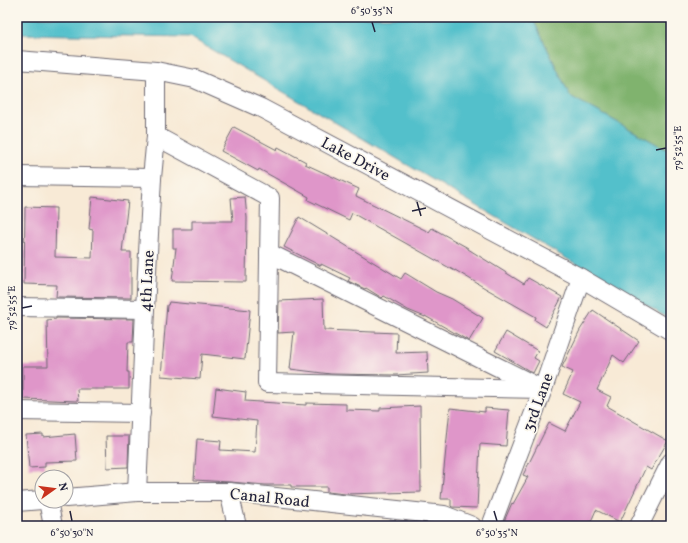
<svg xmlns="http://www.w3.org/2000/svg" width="688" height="543" font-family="Vollkorn,serif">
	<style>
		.forest { fill: #80b36e; stroke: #516a54 }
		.water { fill: #53c0cb; stroke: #3a7183 }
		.building { fill: #df96c9 }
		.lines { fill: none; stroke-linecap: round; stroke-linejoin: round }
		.minor-casing { stroke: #6d6871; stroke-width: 20 }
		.minor { stroke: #fff; stroke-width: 18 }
		.ticks { fill: none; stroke: #22223b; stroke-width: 1.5 }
		.labels { text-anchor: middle; stroke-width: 3.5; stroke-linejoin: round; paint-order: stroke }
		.street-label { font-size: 16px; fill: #22223b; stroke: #fbf7ec }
		.neatline { fill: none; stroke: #22223b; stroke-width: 1.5 }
		.ticks-label { font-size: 10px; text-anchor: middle; fill: #22223b }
	</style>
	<rect width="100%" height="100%" fill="#fbf7ec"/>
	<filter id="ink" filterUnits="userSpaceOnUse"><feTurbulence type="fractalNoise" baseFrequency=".025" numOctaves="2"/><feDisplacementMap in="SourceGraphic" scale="8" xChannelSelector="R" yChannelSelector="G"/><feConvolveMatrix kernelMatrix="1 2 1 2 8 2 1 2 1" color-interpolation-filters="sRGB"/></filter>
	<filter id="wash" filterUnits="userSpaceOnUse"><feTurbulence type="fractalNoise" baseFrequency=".012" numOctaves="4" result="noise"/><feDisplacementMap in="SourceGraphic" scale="16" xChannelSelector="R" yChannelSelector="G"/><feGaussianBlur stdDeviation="0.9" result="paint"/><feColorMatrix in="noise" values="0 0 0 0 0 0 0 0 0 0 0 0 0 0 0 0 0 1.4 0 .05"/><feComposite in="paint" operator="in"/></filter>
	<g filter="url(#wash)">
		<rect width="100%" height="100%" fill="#f8ead6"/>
		<path class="forest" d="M532 17H671V152L570 96Z"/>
		<path class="water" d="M17 17H532L570 96 671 152V320L190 37 17 34Z"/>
		<g id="blocks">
			<g class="building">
				<path d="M234 127 277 150 278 147 306 162 305 164 359 189 356 196 429 232 432 228 468 248V249L524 284 528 278 562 297 546 327 535 320 536 317 485 288 455 270V271L352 213 349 220 308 200 309 197 259 169 258 171 221 151Z"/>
				<path d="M92 197 128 201 122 252H131V298L56 297 57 285 24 284 25 207 56 208 55 257 92 258 93 230 89 229Z"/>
				<path d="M245 197 247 218 246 282 172 281 176 248H173V229H192V221H233L231 198Z"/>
				<path d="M299 217 401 279 405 273 436 292 452 299 483 318 469 341 425 316V317L408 310 384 296 382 298 366 288 365 289 348 281 350 278 321 264V266L284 247Z"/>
				<path d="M323 299 324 330 397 333 396 353 427 352 428 373 396 375 331 374 290 369 294 332 278 333 279 301Z"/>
				<path d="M169 302 250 310 245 359 202 354 200 379 161 376 167 305H168Z"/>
				<path d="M593 310 639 341 624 363 613 355 597 390 611 397 607 406 668 441 651 470 646 467 620 522 596 510 589 526H502L512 503 513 504 528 477 523 475 549 423 565 431 580 402 563 394 573 372 562 367 580 330Z"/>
				<path d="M56 318 134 319 133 342H128L127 372H129V389H77L78 401 23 399V366H48L47 320 56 319Z"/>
				<path d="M506 332 538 351 534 358 539 361 533 373 495 351Z"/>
				<path d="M216 388 246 392 245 401 306 405V403L346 404V410L380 411V408L420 406 421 492 345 494 327 492V487H291V485H265L230 482 194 480 197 439 221 441 220 450 255 452 257 421 213 416Z"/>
				<path d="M450 408 485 412V408L509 410 506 446 480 444 477 508 452 507 451 506V499H441Z"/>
				<path d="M43 434V437L75 434 77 461 45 462V467L29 468 26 435Z"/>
				<path d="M106 436H129L128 467 107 468Z"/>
			</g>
		</g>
	</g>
	<g filter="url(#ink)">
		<use href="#blocks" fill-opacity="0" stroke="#6d6871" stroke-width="1"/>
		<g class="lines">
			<defs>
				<g id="minor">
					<path d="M17 60 156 71 195 79 261 108 581 278 671 331"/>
					<path d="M156 136 270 198 267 383 543 389"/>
					<path d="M17 176 152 178"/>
					<path d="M269 253 538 387"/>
					<path d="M17 307 145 309"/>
					<path d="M17 411 141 413"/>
					<path d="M137 492 145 309 152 178 156 136V71"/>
					<path d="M229 492 237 526"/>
					<path d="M66 498 137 492H229L444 515 472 526"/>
					<path d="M48 501 53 526"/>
					<path d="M17 502 42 500"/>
					<path d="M491 526 543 389 581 278"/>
					<path d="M639 526 671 462"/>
				</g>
			</defs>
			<use href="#minor" class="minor-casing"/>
			<use href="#minor" class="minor"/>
		</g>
	</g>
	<path class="ticks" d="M372 22 375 32M656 150 666 148M417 202 421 216M412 211 426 208M22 308 32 306M70 511 72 521M494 511 497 521"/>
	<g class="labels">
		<g class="street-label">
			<text transform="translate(356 158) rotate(28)" y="6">Lake Drive</text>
			<text transform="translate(146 281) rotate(-87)" y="6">4th Lane</text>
			<text transform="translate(537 402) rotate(-70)" y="6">3rd Lane</text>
			<text transform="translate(270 497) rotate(6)" y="6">Canal Road</text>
		</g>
	</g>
	<rect width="688" height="543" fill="none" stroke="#fbf7ec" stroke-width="44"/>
	<g transform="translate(54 489) rotate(76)"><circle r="19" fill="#fbf7ec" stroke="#a4a2a5"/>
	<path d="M0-3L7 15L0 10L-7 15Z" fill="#c8321e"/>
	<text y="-6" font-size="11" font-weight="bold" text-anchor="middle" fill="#22223b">N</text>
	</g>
	<rect x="22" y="22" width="644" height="499" class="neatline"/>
	<g class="ticks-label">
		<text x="372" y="14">6°50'35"N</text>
		<text transform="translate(677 148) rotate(-90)" y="4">79°52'55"E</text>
		<text transform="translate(11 308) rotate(-90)" y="4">79°52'55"E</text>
		<text x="72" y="536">6°50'30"N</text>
		<text x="497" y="536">6°50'35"N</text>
	</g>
</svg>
